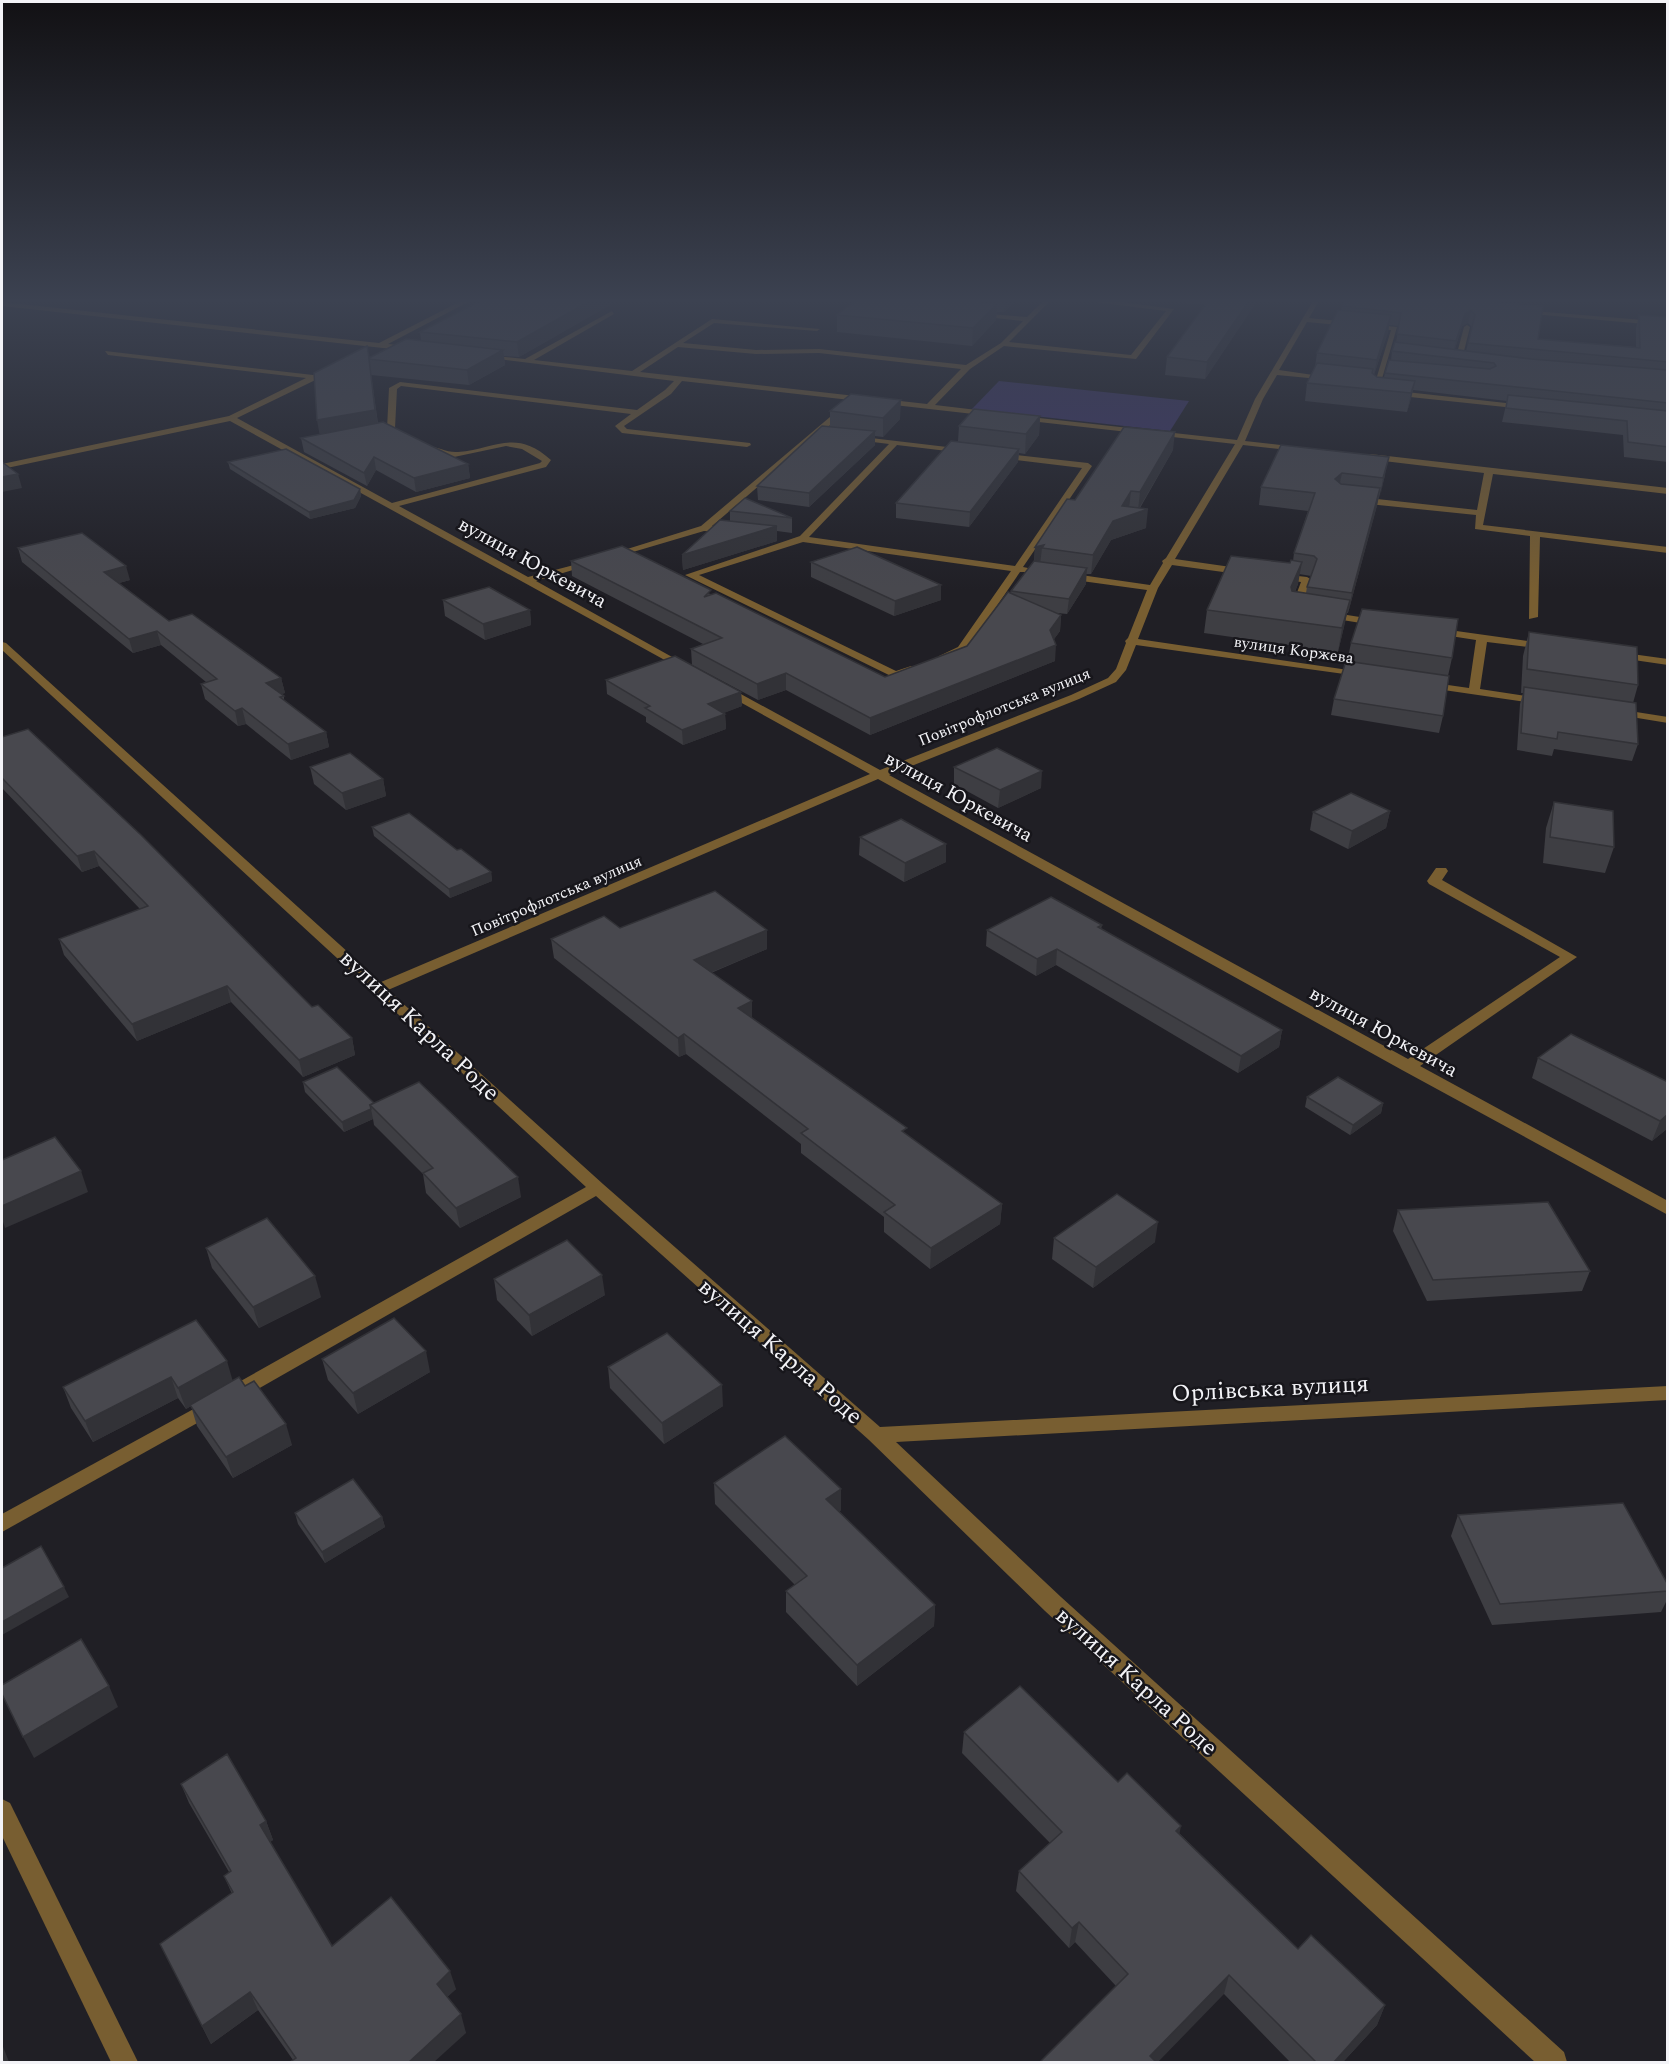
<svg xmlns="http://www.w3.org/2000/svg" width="1669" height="2064" font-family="Spectral,serif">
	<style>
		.green { fill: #3e3669 }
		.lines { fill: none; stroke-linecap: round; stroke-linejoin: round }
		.minor { fill: #785e31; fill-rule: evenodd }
		.wall { fill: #3e3e43; fill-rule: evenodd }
		.shaded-wall { fill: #323237 }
		.building { fill: #48484e; stroke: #323237; stroke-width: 1.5 }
		.labels { text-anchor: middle; stroke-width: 5; stroke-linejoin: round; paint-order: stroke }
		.far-street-label { font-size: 16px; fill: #f3f3f7; stroke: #17161b }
		.street-label { font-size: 20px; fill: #f3f3f7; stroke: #17161b }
		.near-street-label { font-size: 24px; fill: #f3f3f7; stroke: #17161b }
	</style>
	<rect width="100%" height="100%" fill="#201f25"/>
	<path class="green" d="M999 381 1189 401 1170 431 972 409Z"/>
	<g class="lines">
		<g class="minor">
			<path d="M461 301H470L388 344 413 347 410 351 2 306V302L379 343Z"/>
			<path d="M1043 301H1050L1009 342 1131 355 1166 311 1087 301H1114L1174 309 1136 359 1004 346 970 369 935 405 994 412V416H991L682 381 671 394 624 426 627 429 750 443 751 445 747 447 622 433 615 426 631 414 401 386 397 389 395 428 409 436 402 438 387 429 389 388 400 382 637 410 665 390 674 381 481 357 485 355 525 359 612 311 614 314 534 360 632 371 712 319 820 329 817 331 714 323 683 343 756 350 819 349 966 365 1001 343 1023 321 977 316 975 313 1027 317ZM678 347 756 354 819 353 961 369 927 404 640 372Z"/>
			<path d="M1313 301H1319L1309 318 1397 327 1379 389 1524 405 1528 407 1524 409 1372 393 1391 330 1307 322 1279 370 1334 378 1330 380 1277 375 1263 399 1245 441 1298 447 1302 449 1298 451 1243 445 1175 559 1245 569 1250 572 1245 575 1172 565 1158 588 1138 639 1362 672 1367 675 1366 677 1136 645 1126 670 1116 682 1079 699 889 775 1408 1059 1560 957 1429 884 1427 881 1436 868H1446L1448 871 1442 880 1577 957 1420 1066 1668 1201V1215L1402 1070 878 779 388 990 603 1184 880 1427 1668 1386V1400L896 1442 1061 1597 1564 2052 1567 2062H1535L1045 1611 869 1440 596 1196 244 1397 237 1399 230 1397 227 1392 230 1387 586 1187 2 650V642L6 643 381 982 870 774 720 691V687H728L880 770 1071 695 1108 678 1116 669 1126 643 1125 641 1128 638 1147 590 1067 579 1062 576 1067 573 1150 585 1163 563 1162 561 1166 558 1235 444 1021 420 1017 418 1021 416 1237 440 1255 399Z"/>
			<path d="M1522 310 1668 322V326L1520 313Z"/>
			<path d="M1467 325 1470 327 1462 359 1455 361 1464 327Z"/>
			<path d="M105 351 313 375 330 366H336V370L237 418 392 503 540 463 542 461 522 449 506 446 454 457 426 450V446C437 446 447 453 458 452 496 449 515 428 551 460L546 467 399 506 528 577 593 560V564L536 581 690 667 685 670 681 669 230 421 2 469V464L229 416 306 378 108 355Z"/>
			<path d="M843 406 850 408 712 526 734 529V533L704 531 616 557 608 555 701 526Z"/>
			<path d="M854 436 964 449 968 451 964 453 897 445 809 537 1015 566 1082 468 1000 458 996 455 997 453 1088 463 1092 466 1023 567 1028 568V572H1020L966 651 948 658H940L939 656 958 647 1011 571 803 542 699 575 896 671 911 666 916 669 895 678 685 575 800 536 889 444 857 440H854Z"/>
			<path d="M1370 454 1668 488V494L1493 474 1483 525 1668 547V553L1540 537 1538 617 1529 619 1530 536 1475 529 1476 515 1359 503 1355 500 1359 497 1477 510 1484 473 1367 459V455Z"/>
			<path d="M1281 574 1307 577 1312 580 1299 613 1290 611 1301 582 1278 579V575Z"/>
			<path d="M1328 612 1379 620 1384 623 1379 626 1324 617 1323 615Z"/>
			<path d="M1435 628 1550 644 1551 646 1546 649 1487 642 1480 689 1540 698 1546 701 1540 704 1423 687 1422 685 1427 682 1469 688 1476 640 1431 633 1430 631Z"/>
			<path d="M1617 652 1668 659V665L1613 657 1612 655Z"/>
			<path d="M1617 709 1668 717V723L1613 714 1611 712Z"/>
			<path d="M210 1400 217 1402 220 1407 217 1412 2 1532V1514Z"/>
			<path d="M2 1799 10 1803 138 2062H111L2 1836Z"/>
		</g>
	</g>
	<g class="wall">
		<path d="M480 301H617L519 357 504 356 505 365 469 385 371 375 378 423 468 464 470 478 416 492 376 470 367 486 304 452 301 438 319 435 369 357 421 340 420 332Z"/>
		<path d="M855 301H1015L1004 312H997L996 320 972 346 837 332V315Z"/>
		<path d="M1164 301H1257L1205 379 1165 375 1167 357 1205 305Z"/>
		<path d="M1489 301 1538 339 1636 347V328L1639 315 1668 317V462L1624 457 1623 435 1502 422 1507 401 1413 390 1407 412 1305 401 1307 383 1315 367 1317 353 1341 310 1342 306ZM1468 323 1472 327 1466 351 1455 349 1462 326ZM1389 325 1399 326 1396 342 1392 351 1391 360 1385 373 1384 377H1377L1374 375 1388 332Z"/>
		<path d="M830 411 900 419 883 437 875 436V445L809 507 758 500 757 486 830 426Z"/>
		<path d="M1040 416 1039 435 1025 454 1019 453 1018 462 969 527 896 518V503L958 441 959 426Z"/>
		<path d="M1281 445 1385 475 1348 613H1347L1338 652 1204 633 1207 610 1290 563 1293 561 1294 553 1308 511 1259 505 1261 487ZM1299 574 1311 576 1307 587 1306 593 1295 592 1298 584Z"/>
		<path d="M1173 450 1140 508 1146 528 1111 540 1091 574H1086V584L1067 614 1057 613 1061 615 1060 631 1054 639 1055 661 870 735 786 690 758 700 692 665 691 649 703 644 572 576 571 561 711 594 885 677 967 646 1010 593 1011 591 1034 561 1035 547 1075 500Z"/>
		<path d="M228 462 360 489 361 496 355 508 310 519 230 469Z"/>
		<path d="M730 511 792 518V533L777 531V541L683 570 682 555 730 522Z"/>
		<path d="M18 548 130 580 119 583 169 621 281 678 285 693 281 694 284 696V700L326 732 329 747 291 760 246 724 238 726 205 699 201 684 206 682 161 645 133 653 22 562Z"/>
		<path d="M811 562 941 600 894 616 811 577Z"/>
		<path d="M443 600 530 610 531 625 485 640 445 616Z"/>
		<path d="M1529 632 1638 685 1633 703 1638 744 1632 761 1554 749 1552 756 1517 750 1520 704 1523 693H1521L1523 656Z"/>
		<path d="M1351 643 1452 658 1448 676 1443 716 1439 733 1331 715 1334 699 1347 662Z"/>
		<path d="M606 680 741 692 742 706 723 713 725 714 726 729 683 745 646 722V717L607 694Z"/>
		<path d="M2 737 312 1007 352 1038 355 1055 303 1077 231 1002 137 1041 64 955 59 939 140 909 99 866 82 872 2 788Z"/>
		<path d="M310 767 383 779 386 796 346 810 314 784Z"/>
		<path d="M954 767 1041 788 998 808 954 784Z"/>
		<path d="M1554 802 1614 847 1605 873 1543 863 1546 828Z"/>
		<path d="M1390 811 1386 828 1348 849 1310 830 1313 812Z"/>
		<path d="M372 827 491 872 492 881 450 898 374 836Z"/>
		<path d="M860 837 946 862 904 882 859 855Z"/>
		<path d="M1102 925 1101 929 1282 1030 1279 1047 1238 1073 1056 965 1036 976 986 946 987 930Z"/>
		<path d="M620 928 767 930V949L711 973 752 1001V1018L906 1135 1002 1204 1000 1224 930 1269 884 1232V1217L801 1153V1144L686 1054 679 1057 554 958 551 939Z"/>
		<path d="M1571 1034 1668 1128 1652 1141 1532 1078 1538 1058Z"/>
		<path d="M303 1082 374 1103 521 1197 460 1228 426 1193 423 1174 374 1125 373 1119 344 1132 305 1092Z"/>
		<path d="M1307 1097 1383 1103 1381 1113 1350 1135 1305 1107Z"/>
		<path d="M1398 1210 1590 1271 1582 1291 1427 1301 1393 1231Z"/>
		<path d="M1054 1238 1155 1242 1093 1288 1052 1259Z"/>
		<path d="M206 1248 321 1297 259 1328 212 1268Z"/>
		<path d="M494 1279 605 1295 532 1336 497 1300Z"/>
		<path d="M196 1320 233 1381 292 1445 233 1478 197 1426 191 1406 186 1409 178 1398 93 1442 71 1408 63 1387Z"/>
		<path d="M322 1359 430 1372 358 1414 328 1380Z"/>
		<path d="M608 1367 723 1406 664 1444 610 1388Z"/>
		<path d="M714 1483 841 1510 839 1512 935 1605 934 1626 857 1686 786 1612V1591L795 1585 715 1504Z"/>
		<path d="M295 1513 382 1517 385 1527 325 1563 298 1524Z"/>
		<path d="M1458 1515 1668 1585V1598L1661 1612 1492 1625 1451 1536Z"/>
		<path d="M964 1732 1118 1782 1180 1834 1298 1949 1385 2005 1377 2025 1343 2062H1290L1224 1994 1116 1986 1075 1942 1069 1948 1016 1891 1019 1871 1050 1843 962 1753Z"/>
		<path d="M181 1784 266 1821 273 1840 270 1842 332 1946 456 1989 447 1997 466 2033 293 2060 258 2010 211 2044 160 1944 232 1894 224 1876 229 1872 189 1803Z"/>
	</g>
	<g class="shaded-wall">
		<path d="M590 301H617L519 357 517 342Z"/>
		<path d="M1005 301H1015L1004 312Z"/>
		<path d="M1249 301H1257L1205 379 1207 362Z"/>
		<path d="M997 304 996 320 972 346 973 328Z"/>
		<path d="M1471 310 1468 323 1462 326 1453 355 1456 341 1465 314Z"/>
		<path d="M1391 315 1388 332 1373 378 1377 360Z"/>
		<path d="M503 350 505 365 469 385 467 370Z"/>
		<path d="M369 359 378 426 320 437 317 420Z"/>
		<path d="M1415 381 1411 399 1407 412 1411 393Z"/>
		<path d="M901 400 900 419 883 437V418Z"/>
		<path d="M1040 416 1039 435 1025 454 1026 434Z"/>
		<path d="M875 431V445L809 507V493Z"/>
		<path d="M1175 432 1173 450 1138 510 1140 492Z"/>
		<path d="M1019 449 1018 462 969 527 970 512Z"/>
		<path d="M374 457 376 470 367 486 364 473Z"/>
		<path d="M1389 457 1385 475 1380 497 1383 478Z"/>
		<path d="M468 464 470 478 416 492 414 478Z"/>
		<path d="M1342 473 1338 492 1335 479Z"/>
		<path d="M18 474 22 488 2 492V477Z"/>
		<path d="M1380 488 1377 506 1348 613 1352 593Z"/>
		<path d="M360 489 361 496 355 508 310 519 309 512Z"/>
		<path d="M1131 491 1129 509H1148L1146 528 1111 540 1091 574 1093 555Z"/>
		<path d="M777 526V541L683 570 682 555Z"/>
		<path d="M1044 545 1042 548 1040 565 1034 566 1035 547Z"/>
		<path d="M1302 562 1298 584 1287 610 1291 587Z"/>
		<path d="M126 566 130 580 108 586 104 572Z"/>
		<path d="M1087 568 1086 584 1067 614 1069 599Z"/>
		<path d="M941 585V600L894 616 895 601Z"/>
		<path d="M1350 600 1345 623 1338 652 1342 628Z"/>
		<path d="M530 610 531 625 485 640 483 624Z"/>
		<path d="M1061 615 1060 631 1049 646 1050 630Z"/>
		<path d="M157 631 161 645 133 653 129 639Z"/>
		<path d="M1056 645 1055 661 870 735V718Z"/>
		<path d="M786 673V690L758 700 757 684Z"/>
		<path d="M281 678 285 693 269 698 266 683Z"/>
		<path d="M741 692 742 706 709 719 708 704Z"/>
		<path d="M242 708 246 724 238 726 235 711Z"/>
		<path d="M725 714 726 729 683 745 682 730Z"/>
		<path d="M326 732 329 747 291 760 288 744Z"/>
		<path d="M1042 771 1041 788 998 808 1000 790Z"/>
		<path d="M383 779 386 796 346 810 342 793Z"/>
		<path d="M1390 811 1386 828 1348 849 1352 831Z"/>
		<path d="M946 844V862L904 882 905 863Z"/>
		<path d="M94 851 99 866 82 872 77 856Z"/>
		<path d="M491 872 492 881 450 898 449 889Z"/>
		<path d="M767 930V949L695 979 694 960Z"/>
		<path d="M1057 949 1056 965 1036 976 1037 959Z"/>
		<path d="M227 986 231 1002 137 1041 132 1024Z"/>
		<path d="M752 1001V1021L738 1008Z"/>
		<path d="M1282 1030 1279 1047 1238 1073 1241 1056Z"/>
		<path d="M684 1034 686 1054 679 1057 678 1038Z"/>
		<path d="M352 1038 355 1055 303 1077 299 1060Z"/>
		<path d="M1383 1103 1381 1113 1350 1135 1353 1125Z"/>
		<path d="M371 1109 373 1119 344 1132 342 1122Z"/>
		<path d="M1668 1114V1128L1652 1141 1660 1121Z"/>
		<path d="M81 1171 88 1192 5 1228 2 1219V1206Z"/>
		<path d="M518 1177 521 1197 460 1228 456 1208Z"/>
		<path d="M1002 1204 1000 1224 930 1269 931 1248Z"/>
		<path d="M1158 1222 1155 1242 1093 1288 1096 1267Z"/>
		<path d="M602 1275 605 1295 532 1336 529 1315Z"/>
		<path d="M315 1276 321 1297 259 1328 253 1307Z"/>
		<path d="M426 1351 430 1372 358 1414 353 1393Z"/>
		<path d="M227 1361 233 1382 186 1409 178 1388Z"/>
		<path d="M171 1377 178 1398 93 1442 85 1421Z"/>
		<path d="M722 1385 723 1406 664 1444 662 1423Z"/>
		<path d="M286 1424 292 1445 233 1478 226 1457Z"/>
		<path d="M841 1489V1510L826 1520V1499Z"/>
		<path d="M382 1517 385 1527 325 1563 322 1552Z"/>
		<path d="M64 1587 69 1597 2 1635V1622Z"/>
		<path d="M935 1605 934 1626 857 1686V1665Z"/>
		<path d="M109 1686 118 1707 34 1758 23 1737Z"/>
		<path d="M266 1821 273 1840 267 1844 260 1825Z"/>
		<path d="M1181 1826 1177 1846 1176 1831Z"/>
		<path d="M1079 1922 1075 1942 1069 1948 1072 1928Z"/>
		<path d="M450 1971 456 1989 442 2002 437 1984Z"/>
		<path d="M1229 1975 1224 1994 1158 2062H1149L1150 2056Z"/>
		<path d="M250 1992 258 2010 211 2044 202 2026Z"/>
		<path d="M1385 2005 1377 2025 1343 2062H1334Z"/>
		<path d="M461 2014 466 2033 434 2062H409Z"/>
		<path d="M2 2044 9 2062H5L2 2055Z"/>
	</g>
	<g class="building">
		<path d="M480 301H590L517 342 420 332Z"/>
		<path d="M855 301H976L997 304 973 328 837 315Z"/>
		<path d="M1208 301H1249L1207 362 1167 357Z"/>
		<path d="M1344 301H1489L1543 306 1538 339 1640 348 1639 315 1668 317V362L1468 343 1475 315 1471 310 1465 314 1456 341 1397 334 1401 313 1342 306Z"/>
		<path d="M1338 310 1391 315 1377 360 1317 353Z"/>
		<path d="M406 339 503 350 467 370 369 359 375 410 317 420 314 373 367 346 369 358Z"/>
		<path d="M1395 342 1531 359 1668 370V403L1385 373 1389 360 1490 369 1496 366 1494 363 1392 351Z"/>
		<path d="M1317 363 1373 369 1372 373 1377 377 1415 381 1411 393 1307 383Z"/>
		<path d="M851 394 901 400 883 418 830 411Z"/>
		<path d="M1508 395 1668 411V447L1628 442 1627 421 1506 408Z"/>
		<path d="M974 409 1040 416 1026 434 959 426Z"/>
		<path d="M383 422 468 464 414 478 374 457 364 473 301 438Z"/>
		<path d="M822 426 875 431 809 493 757 486Z"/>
		<path d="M1124 427 1175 432 1140 492 1131 491 1122 506 1148 509 1113 521 1093 555 1042 548 1044 545 1035 547 1067 499 1075 500Z"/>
		<path d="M951 441 1019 449 970 512 896 503Z"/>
		<path d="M1281 445 1389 457 1383 478 1342 473 1335 479 1341 484 1380 488 1352 593 1307 587 1317 559 1314 556 1294 553 1315 493 1261 487Z"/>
		<path d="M286 449 360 489 354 500 309 512 228 462Z"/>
		<path d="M2 462 18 474 2 477Z"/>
		<path d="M745 498 792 518 730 511Z"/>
		<path d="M720 520 777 526 682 555Z"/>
		<path d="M82 533 126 566 104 572 169 621 192 614 281 678 266 683 284 696 280 697 326 732 288 744 242 708 235 711 201 684 217 679 157 631 129 639 18 548Z"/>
		<path d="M622 546 711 590 704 597 716 593 885 677 967 646 1008 592 1061 615 1050 630 1056 645 870 718 786 673 757 684 691 649 722 638 571 561Z"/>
		<path d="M857 547 941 585 895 601 811 562Z"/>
		<path d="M1231 556 1290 563 1291 560 1302 562 1291 587 1292 591 1350 600 1342 628 1207 610Z"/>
		<path d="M1034 561 1087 568 1069 599 1011 591Z"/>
		<path d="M489 587 530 610 483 624 443 600Z"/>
		<path d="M1362 609 1458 619 1452 658 1351 643Z"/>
		<path d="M1529 632 1637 647 1638 685 1527 669Z"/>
		<path d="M675 656 741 692 708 704 725 714 682 730 645 708 650 706 606 680Z"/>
		<path d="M1346 661 1449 676 1443 716 1334 699Z"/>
		<path d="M1524 687 1636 703 1638 744 1558 732 1557 739 1521 733Z"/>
		<path d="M28 729 141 835 312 1007 318 1005 352 1038 299 1060 227 986 132 1024 59 939 148 906 94 851 77 856 2 778V737Z"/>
		<path d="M997 748 1042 771 1000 790 954 767Z"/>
		<path d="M350 753 383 779 342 793 310 767Z"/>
		<path d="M1351 793 1390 811 1352 831 1313 812Z"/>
		<path d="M1554 802 1613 811 1614 847 1550 837Z"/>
		<path d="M409 813 457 850 461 849 491 872 449 889 372 827Z"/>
		<path d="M901 819 946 844 905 863 860 837Z"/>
		<path d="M715 891 767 930 694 960 752 1001 738 1008 907 1128 902 1131 1002 1204 931 1248 884 1212 895 1205 801 1133 808 1129 684 1034 678 1038 551 939 604 916 620 928Z"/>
		<path d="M1051 897 1102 925 1098 927 1282 1030 1241 1056 1057 949 1037 959 987 930Z"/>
		<path d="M1571 1034 1668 1082V1114L1660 1121 1538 1058Z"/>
		<path d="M337 1067 374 1103 370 1105 371 1109 342 1122 303 1082Z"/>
		<path d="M1338 1077 1383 1103 1353 1125 1307 1097Z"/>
		<path d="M419 1082 518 1177 456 1208 423 1173 433 1168 370 1105Z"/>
		<path d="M55 1137 81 1171 2 1206V1160Z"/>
		<path d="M1117 1194 1158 1222 1096 1267 1054 1238Z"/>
		<path d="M1548 1202 1590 1271 1433 1280 1398 1210Z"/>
		<path d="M267 1218 315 1276 253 1307 206 1248Z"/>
		<path d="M567 1240 602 1275 529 1315 494 1279Z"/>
		<path d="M394 1318 426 1351 353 1393 322 1359Z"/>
		<path d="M196 1320 227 1361 178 1388 171 1377 85 1421 63 1387Z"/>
		<path d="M667 1333 722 1385 662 1423 608 1367Z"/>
		<path d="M239 1377 245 1386 254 1381 286 1424 226 1457 190 1405Z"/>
		<path d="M785 1436 841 1489 826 1499 935 1605 857 1665 786 1591 807 1576 714 1483Z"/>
		<path d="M353 1479 382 1517 322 1552 295 1513Z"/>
		<path d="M1623 1503 1668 1585V1591L1500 1604 1458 1515Z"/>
		<path d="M41 1546 64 1587 2 1622V1568Z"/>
		<path d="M81 1639 109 1686 23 1737 2 1694V1685Z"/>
		<path d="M1020 1686 1118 1782 1127 1773 1181 1826 1176 1831 1298 1949 1311 1935 1385 2005 1334 2062H1316L1229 1975 1150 2056 1155 2061 1153 2062H1040L1128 1974 1079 1922 1072 1928 1019 1871 1062 1832 964 1732Z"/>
		<path d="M227 1754 266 1821 260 1825 332 1946 391 1897 450 1971 437 1984 461 2014 409 2062H290L296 2058 250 1992 202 2026 160 1944 233 1892 224 1876 231 1871 181 1784Z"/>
		<path d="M2 2055 5 2062H2Z"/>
	</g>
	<linearGradient id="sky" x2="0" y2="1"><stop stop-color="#121114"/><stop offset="0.51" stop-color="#3c4251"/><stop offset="1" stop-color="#3c4251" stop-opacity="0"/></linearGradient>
	<rect width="1669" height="590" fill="url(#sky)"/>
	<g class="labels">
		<g class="far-street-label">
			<text transform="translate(1294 649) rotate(8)" y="6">вулиця Коржева</text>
			<text transform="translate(1004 706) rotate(-22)" y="6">Повітрофлотська вулиця</text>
			<text transform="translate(556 895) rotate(-23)" y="6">Повітрофлотська вулиця</text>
		</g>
		<g class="street-label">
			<text transform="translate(533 562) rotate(29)" y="7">вулиця Юркевича</text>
			<text transform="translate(959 796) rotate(29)" y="7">вулиця Юркевича</text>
			<text transform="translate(1384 1031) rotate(29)" y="7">вулиця Юркевича</text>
		</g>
		<g class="near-street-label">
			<text transform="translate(420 1025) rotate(43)" y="8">вулиця Карла Роде</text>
			<text transform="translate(781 1351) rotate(41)" y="8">вулиця Карла Роде</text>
			<text transform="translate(1270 1388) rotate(-3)" y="8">Орлівська вулиця</text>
			<text transform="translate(1137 1681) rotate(42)" y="8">вулиця Карла Роде</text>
		</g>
	</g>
	<rect width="1669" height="2064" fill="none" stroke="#f3f3f7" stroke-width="6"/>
</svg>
